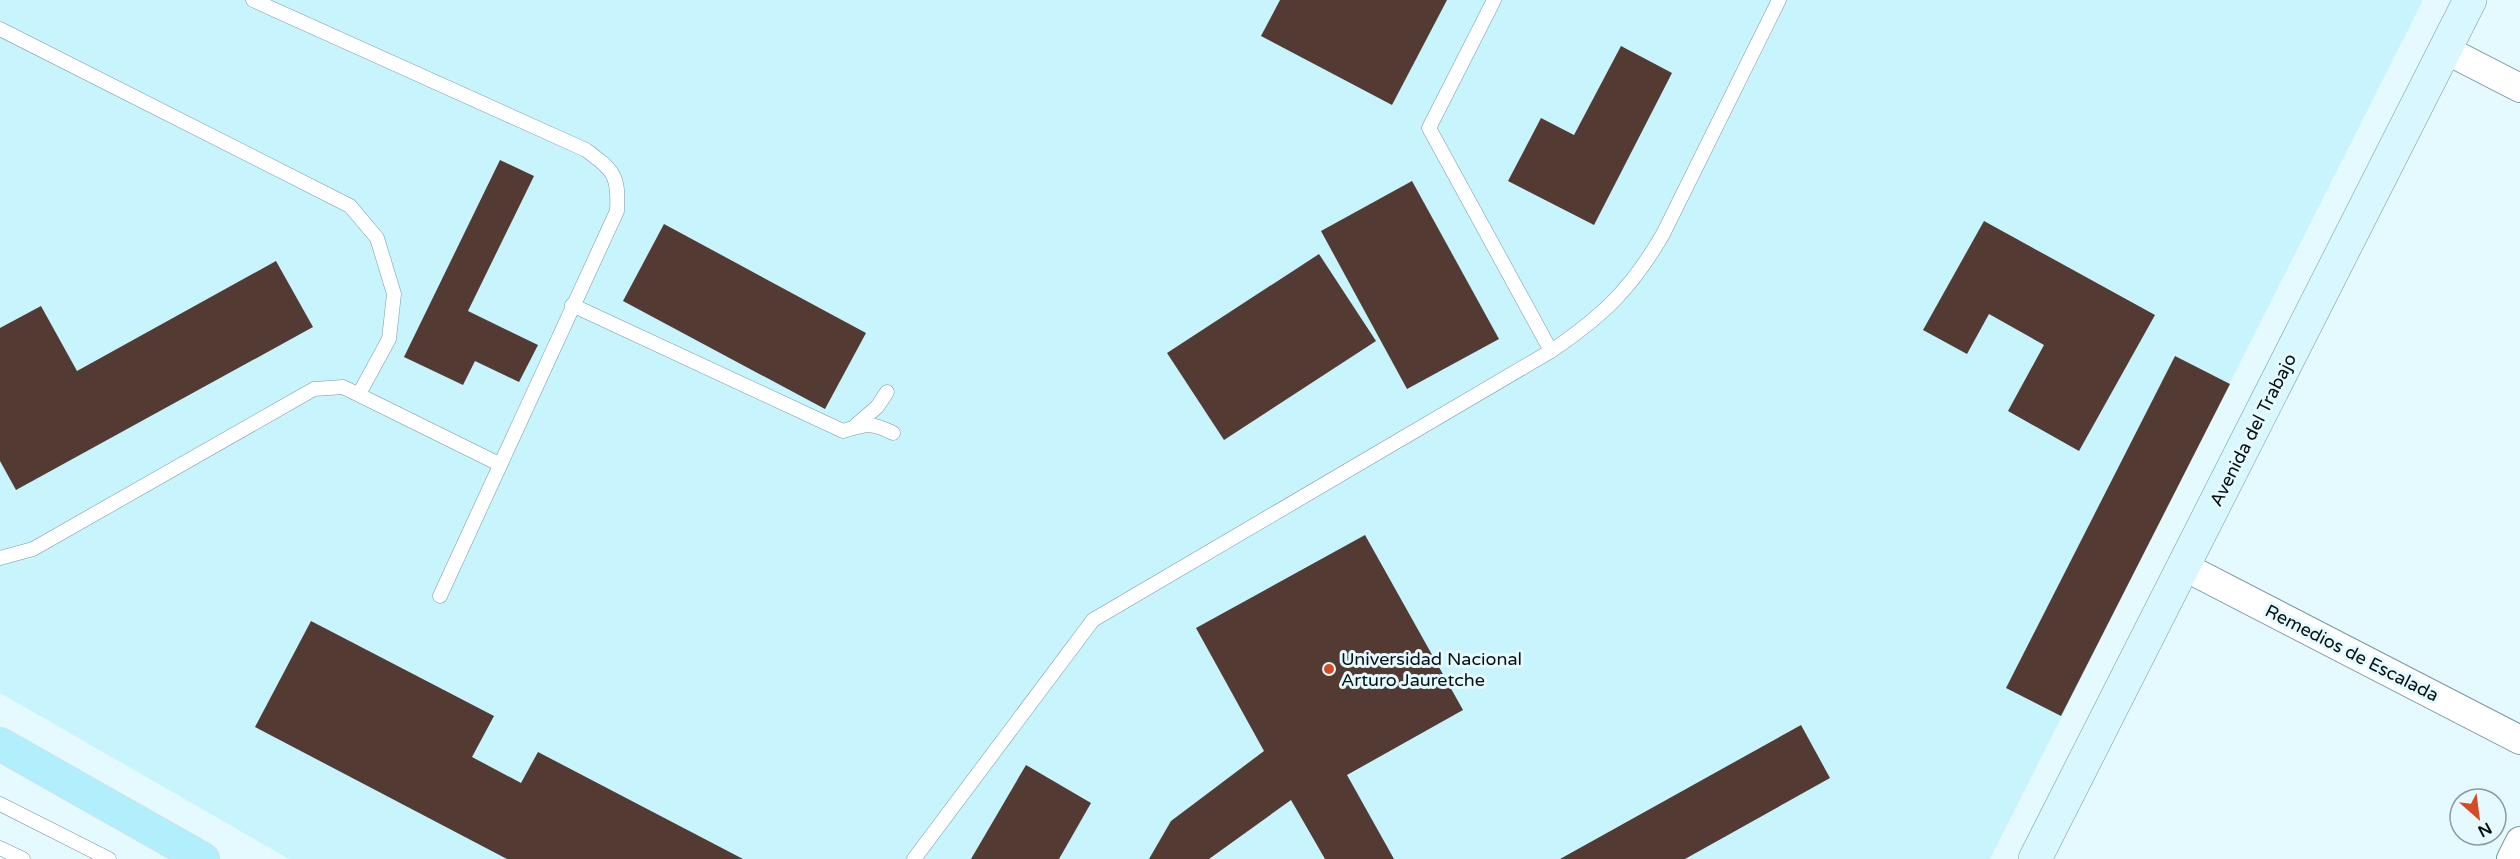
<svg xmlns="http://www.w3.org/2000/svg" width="2520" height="859" font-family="'Varela Round',sans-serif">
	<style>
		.built { fill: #c8f4fe }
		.building { fill: #533a33 }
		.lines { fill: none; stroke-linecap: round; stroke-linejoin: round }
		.lane-casing { stroke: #7999a0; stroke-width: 15 }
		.street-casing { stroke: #7999a0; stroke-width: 30 }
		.secondary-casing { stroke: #7999a0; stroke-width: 34 }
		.primary-casing { stroke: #d7d9d9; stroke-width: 34 }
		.lane { stroke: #fff; stroke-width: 14 }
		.street { stroke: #fff; stroke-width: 28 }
		.secondary { stroke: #d8f7fe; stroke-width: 33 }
		.primary { stroke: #b1effc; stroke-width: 33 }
		.poi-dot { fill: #d54c24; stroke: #e5fafe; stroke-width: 2 }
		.labels { text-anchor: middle; stroke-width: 6; stroke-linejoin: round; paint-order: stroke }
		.street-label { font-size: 18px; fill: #051013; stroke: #e5fafe }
		.poi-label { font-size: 18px; fill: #051013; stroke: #e5fafe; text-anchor: start }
	</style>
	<rect width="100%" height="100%" fill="#e5fafe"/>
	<path class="built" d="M0 0H2423L1990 859H289L0 693Z"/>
	<g class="building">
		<path d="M1280 0H1447L1392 105 1261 36Z"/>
		<path d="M1621 46 1672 73 1594 225 1508 181 1541 118 1574 135Z"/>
		<path d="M500 160 534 176 468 311 538 345 519 382 475 361 463 385 404 357Z"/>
		<path d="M1412 181 1499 339 1407 389 1321 231Z"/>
		<path d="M1984 221 2155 315 2079 451 2008 411 2044 345 1989 314 1967 354 1923 330Z"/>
		<path d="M664 224 866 333 825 409 623 301Z"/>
		<path d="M1319 254 1376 341 1224 440 1167 353Z"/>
		<path d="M276 261 313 327 16 490 0 461V328L41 306 77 371Z"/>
		<path d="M2175 356 2230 384 2061 716 2006 688Z"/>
		<path d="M1365 535 1463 710 1347 775 1394 859H1325L1291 800 1209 859H1149L1171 821 1264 751 1196 628Z"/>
		<path d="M311 621 494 716 472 757 521 783 538 752 743 859H507L255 727Z"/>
		<path d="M1801 725 1830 778 1685 859H1560Z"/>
		<path d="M1026 765 1091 803 1059 859H971Z"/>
	</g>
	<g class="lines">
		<defs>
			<g id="lane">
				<path d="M253 0 586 150C614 171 619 175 617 211L440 596"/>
				<path d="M1494 0 1429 128 1551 351"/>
				<path d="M0 29 350 206 377 238 394 294 389 339 359 394"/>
				<path d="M572 305 843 431C866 424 871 422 893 433"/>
				<path d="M856 425 877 407 887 392"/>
				<path d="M0 558 33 549 314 389 343 387 499 464"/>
				<path d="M0 804 109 859"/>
				<path d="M0 848 23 859"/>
				<path d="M914 859 1093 620 1551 351C1603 316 1632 288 1663 234L1779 0"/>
			</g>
			<g id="street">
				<path d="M2446 50 2520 88"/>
				<path d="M2183 566 2520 740"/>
				<path d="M2511 859 2520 841"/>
			</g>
			<path id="secondary" d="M2035 859 2470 0"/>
			<path id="primary" d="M0 744 203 859"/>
		</defs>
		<use href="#lane" class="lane-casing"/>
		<use href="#street" class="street-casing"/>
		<use href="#secondary" class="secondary-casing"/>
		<use href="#primary" class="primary-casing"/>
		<use href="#lane" class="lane"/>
		<use href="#street" class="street"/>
		<use href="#secondary" class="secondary"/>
		<use href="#primary" class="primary"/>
	</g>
	<circle class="poi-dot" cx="1329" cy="669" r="6"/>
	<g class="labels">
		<g class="street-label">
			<text transform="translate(2253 430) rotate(-63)" y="6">Avenida del Trabajo</text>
			<text transform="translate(2352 653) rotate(27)" y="6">Remedios de Escalada</text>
		</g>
		<g class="poi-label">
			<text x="1341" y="665">Universidad Nacional<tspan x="1341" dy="21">Arturo Jauretche</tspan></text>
		</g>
	</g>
	<g transform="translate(2478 817) rotate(152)"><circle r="28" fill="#e5fafe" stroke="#8b9ca0" stroke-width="1.5"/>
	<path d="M0-4.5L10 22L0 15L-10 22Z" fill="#d54c24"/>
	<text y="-9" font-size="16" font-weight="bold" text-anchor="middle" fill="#051013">N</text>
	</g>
</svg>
